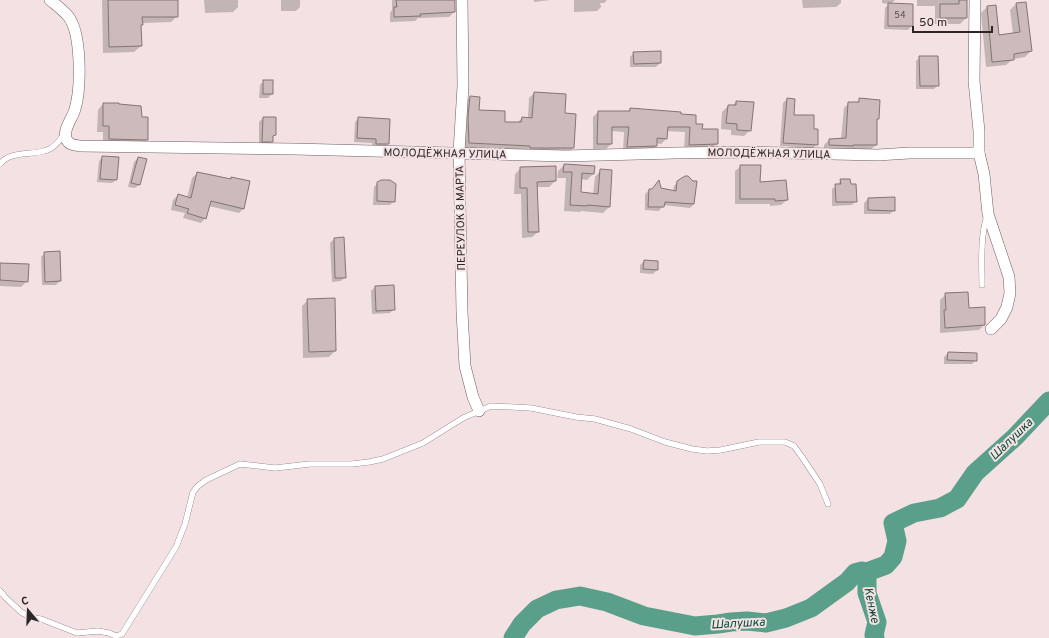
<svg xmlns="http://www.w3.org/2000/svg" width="1049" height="638" font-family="Overpass,sans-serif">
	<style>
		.shadow { fill: #0003 }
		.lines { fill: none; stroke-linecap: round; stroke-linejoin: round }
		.river { stroke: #5a9f8a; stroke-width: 19 }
		.building { fill: #ccbabc; stroke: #847476 }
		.lane-casing { stroke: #6e5e60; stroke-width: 6 }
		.street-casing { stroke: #6e5e60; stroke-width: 12 }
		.lane { stroke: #fff; stroke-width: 5.5 }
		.street { stroke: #fff; stroke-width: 11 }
		.labels { text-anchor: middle; stroke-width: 4; stroke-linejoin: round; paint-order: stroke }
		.number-label { font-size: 9px; fill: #554b4c }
		.street-label { font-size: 11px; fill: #2d2627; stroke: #f4e1e3 }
		.water-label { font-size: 12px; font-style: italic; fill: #0a4839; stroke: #f4e1e3 }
	</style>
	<rect width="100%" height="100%" fill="#f4e1e3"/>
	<g class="shadow">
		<path d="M102 0H177V16L171 22 142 23 140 26 141 46 134 52 103 53Z"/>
		<path d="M204 0H238V7L233 12 205 13Z"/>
		<path d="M281 0H300V7L296 11H281Z"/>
		<path d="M392 0H454V12L449 17 418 18 415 21 390 22V13L392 10Z"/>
		<path d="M534 0H550L534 2Z"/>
		<path d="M574 0H607L604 3H600L601 7 597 11 574 12Z"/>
		<path d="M802 0H841V3L836 7 803 8Z"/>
		<path d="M882 0H895L891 4 912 5V26L908 30 884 29 885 8 889 4 882 3Z"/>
		<path d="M917 0H966V18L960 24H935V6H917Z"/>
		<path d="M1016 4 1031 51 1025 57 1013 59 1006 65 986 67 981 13 987 7 998 36 1013 34 1010 10Z"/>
		<path d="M634 53 660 63 656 67H630V57Z"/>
		<path d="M920 57 938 85 934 89H916V61Z"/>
		<path d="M264 81H272V94L268 98H259L260 85Z"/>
		<path d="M534 93 564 114 574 147 569 152 464 148 465 102 470 97 478 111 504 123H517L522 118H528L529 98Z"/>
		<path d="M787 99 793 116 813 130 817 144 813 148 780 146 783 103Z"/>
		<path d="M860 99 878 119 876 121V145L870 150 824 149V145L829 140 841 139 844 108 849 103H856Z"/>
		<path d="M736 102 750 130 744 136 731 135V130L721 129 722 112 728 106H732Z"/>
		<path d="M103 104 141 118 147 140 141 145H103V132H97L98 110Z"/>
		<path d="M630 109 680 115 695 125 717 144 712 149 684 150 685 132 666 131V139L661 144 656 143V146L651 151 623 152 624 132 611 131V144L606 149H593V117L598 112H627Z"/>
		<path d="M263 118H275V134L272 137V141L268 145H259V122Z"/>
		<path d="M359 118 389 120 388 144 384 148H372V143L354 142 355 122Z"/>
		<path d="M103 157 116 180 112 183 97 182 99 161Z"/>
		<path d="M138 158 139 185 135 188 128 187 134 162Z"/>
		<path d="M564 165 593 174 587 180 581 179 580 193 593 195 595 177 601 170 609 207 603 213 581 211 580 212 564 211 566 178H557L558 171Z"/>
		<path d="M741 166 759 183 787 200 781 205 770 206V204H735V171Z"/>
		<path d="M521 168 555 181 549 187H536L538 232 532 237 522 238 521 194H514L515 174Z"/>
		<path d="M197 173 244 208 239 213 209 206 205 218 201 223 183 218 185 213 171 210 173 200 178 195 187 198 192 178Z"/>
		<path d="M841 180 856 201 852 205 832 206V189L837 185Z"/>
		<path d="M678 182 694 204 690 208 663 205 659 211 645 210V194L649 190 661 189 673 191 674 186Z"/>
		<path d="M378 183 394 201 390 205H373L374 187Z"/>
		<path d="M868 199 894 210 890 214H864V203Z"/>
		<path d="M334 239 345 277 341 281 332 282 330 243Z"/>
		<path d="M45 253 60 281 56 285H42L41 257Z"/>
		<path d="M644 261 657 270 653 274 640 273V265Z"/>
		<path d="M0 264 27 281 21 287 0 286Z"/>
		<path d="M393 286 394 309 390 313 372 314 371 291 375 287Z"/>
		<path d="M946 294 968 309 985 324 979 330 940 333V300Z"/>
		<path d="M308 300 335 351 329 357 303 358 302 306Z"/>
		<path d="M948 353 976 360 972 364H944V357Z"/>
	</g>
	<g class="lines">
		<g class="river">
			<path d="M867 572V593L877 622 874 635 875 638"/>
			<path d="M513 638 522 624 537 609 556 600 580 596 607 602 644 616 695 626 718 624 731 622 747 621 766 623 786 618 811 608 847 582 855 573 862 571 867 572 886 565 893 557 897 541 893 523 914 513 940 508 957 499 975 473 1015 437 1049 401"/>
		</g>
	</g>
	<g class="building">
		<path d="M108 0H178V17H142L143 25H141L142 46 109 47Z"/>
		<path d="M396 0H455V12L420 14 421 16 394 17V7H397Z"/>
		<path d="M959 0H967V18H940V4H959Z"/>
		<path d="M1026 2 1032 51 1014 54V60L992 62 987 6 996 5 999 35 1020 32 1016 3Z"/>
		<path d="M888 3 913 4V26H888Z"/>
		<path d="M661 51V63L634 64 633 52Z"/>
		<path d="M919 56H938L939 86H920Z"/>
		<rect x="263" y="80" width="10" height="14"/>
		<path d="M534 92 566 94 565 113 576 114 574 148H530V146L469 143 468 117 470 96 480 97 479 110 505 111V122H521L522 117 532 118Z"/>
		<path d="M787 98 795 99 794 115H814V129H818V145L783 143Z"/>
		<path d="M859 98 880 100 879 119H877V145H853V146L829 145V139L846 138 848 102H859Z"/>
		<path d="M736 101 754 102 751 131 737 130V124L726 123 728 105H736Z"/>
		<path d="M103 103H119V104L141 106 142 117H148V140L109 139V126H103Z"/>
		<path d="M630 108 681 112V114L696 115V124H703L702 129H718V144L689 145 690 127H668L667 139 657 138V146L627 147 629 127H612V144H597L598 111H630Z"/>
		<path d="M263 117H276V135L273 136V142H262Z"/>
		<path d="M358 117 390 119 389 144H376V139L357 138Z"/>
		<path d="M102 156 119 157 117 180 100 179Z"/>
		<path d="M138 157 147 159 140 185 131 183Z"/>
		<path d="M564 164 595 166 594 174 582 173 581 192 598 194 600 169 612 170 610 207 587 205V206L570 205 572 172H563Z"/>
		<path d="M740 165H761L760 182 786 180 788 200 775 201V199H740Z"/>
		<path d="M556 166V181L537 182 539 232H528L527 188H520V167Z"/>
		<path d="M197 172 231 179V177L250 181 244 209 211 201 206 219 187 213 189 209 175 205 178 194 191 198Z"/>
		<path d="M685 176H688L693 181H697L694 204 665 202 664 207H648L649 189H652L659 180 661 188 676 191 677 181Z"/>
		<path d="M840 179H850L851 184H856L857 202H836L835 184H841Z"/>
		<path d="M381 180H390L396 184 395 202 377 201V182Z"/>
		<path d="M895 197V211L868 210V198Z"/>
		<path d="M344 237 346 278H335L334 238Z"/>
		<path d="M60 251 61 281 45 282 44 252Z"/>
		<path d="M644 260 658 261V270L643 269Z"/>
		<path d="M0 263 29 264 28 282 0 280Z"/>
		<path d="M394 285 395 310 376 311 375 286Z"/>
		<path d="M968 292 969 308 985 307V325L945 328 944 310H946L945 293Z"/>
		<path d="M335 298 336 351 309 352 307 299Z"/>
		<path d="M948 352 977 353V361L947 360Z"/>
	</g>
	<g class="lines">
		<defs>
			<g id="lane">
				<path d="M0 164C10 151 31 155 44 151 54 149 60 140 65 133"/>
				<path d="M982 285C982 262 980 238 987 216"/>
				<path d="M0 591 6 598 21 612 32 618 41 619 77 633 98 631 109 633 116 636 122 634 176 547 185 524 193 492 198 486 206 480 240 464 275 468 310 464H352L369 462 383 459 423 443 463 418 491 406 531 408 576 417 595 419 631 429 665 442 692 449 707 451 721 450 759 442H785L794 446 802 457 820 484 828 504"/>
			</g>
			<g id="street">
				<path d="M50 0C56 5 63 10 68 16 82 33 81 89 75 109 73 118 63 128 66 138 68 145 74 145 80 146L294 149 565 156 675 153 743 152 878 155 909 153H979"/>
				<path d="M462 0 463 86 459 152 462 312 465 366 473 397 479 411"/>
				<path d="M975 0 974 81 979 131V153L984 174 988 214 1009 277 1010 293 1007 307 1001 319 991 329"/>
			</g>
		</defs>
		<use href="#lane" class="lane-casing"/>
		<use href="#street" class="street-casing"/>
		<use href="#lane" class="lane"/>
		<use href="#street" class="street"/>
	</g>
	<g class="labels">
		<g class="number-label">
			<text x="900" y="18">54</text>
		</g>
		<g class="street-label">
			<text transform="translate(445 153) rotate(1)" y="4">МОЛОДЁЖНАЯ УЛИЦА</text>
			<text transform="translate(769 153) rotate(1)" y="4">МОЛОДЁЖНАЯ УЛИЦА</text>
			<text transform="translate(460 218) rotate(-91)" y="4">ПЕРЕУЛОК 8 МАРТА</text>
		</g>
		<g class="water-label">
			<text transform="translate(1011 439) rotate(-44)" y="4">Шалушка</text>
			<text transform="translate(872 605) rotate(78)" y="4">Кенже</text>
			<text transform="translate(738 623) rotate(-3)" y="4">Шалушка</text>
		</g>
	</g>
	<g transform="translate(28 610) rotate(341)" stroke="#f4e1e3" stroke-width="3" paint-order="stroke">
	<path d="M0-3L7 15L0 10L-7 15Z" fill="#2d2627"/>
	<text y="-6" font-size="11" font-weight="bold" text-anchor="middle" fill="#2d2627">С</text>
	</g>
	<path d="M913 26v6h79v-6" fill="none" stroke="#2d2627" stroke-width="2"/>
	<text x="919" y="26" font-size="12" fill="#2d2627" stroke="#f4e1e3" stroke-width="3" paint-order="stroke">50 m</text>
</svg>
